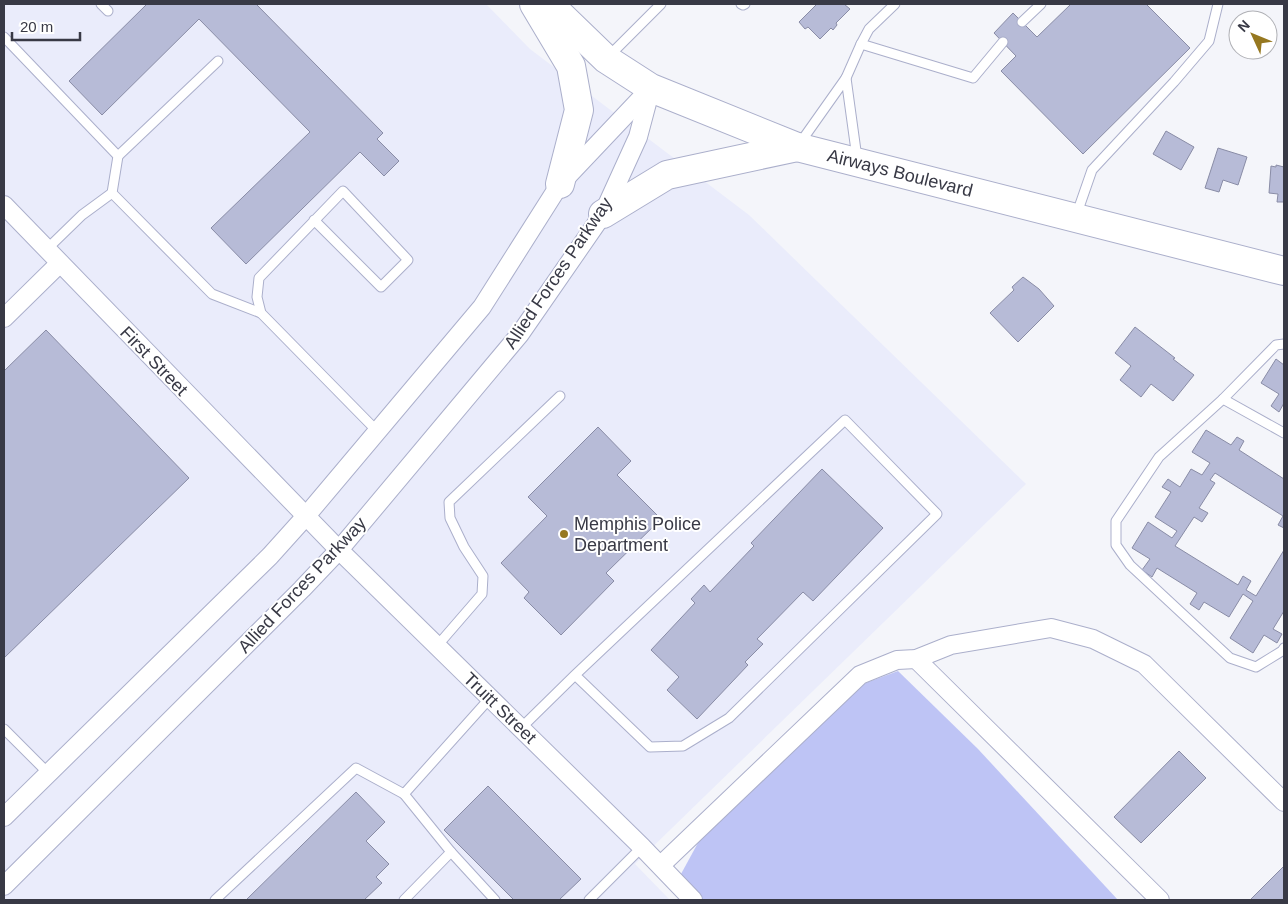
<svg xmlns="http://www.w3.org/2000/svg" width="1288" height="904" font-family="Helvetica,sans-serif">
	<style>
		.built { fill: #eaecfb }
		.green { fill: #bec4f5 }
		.building { fill: #b7bbd7; stroke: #898ca6 }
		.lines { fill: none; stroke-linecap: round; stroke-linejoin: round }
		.lane-casing { stroke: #abafcb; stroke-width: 11 }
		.street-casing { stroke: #abafcb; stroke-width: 20 }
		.primary-casing { stroke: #abafcb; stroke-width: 30 }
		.lane { stroke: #fff; stroke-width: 9 }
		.street { stroke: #fff; stroke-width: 18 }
		.primary { stroke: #fff; stroke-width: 28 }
		.poi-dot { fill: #967820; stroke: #fff; stroke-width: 2 }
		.labels { text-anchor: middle; stroke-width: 4; stroke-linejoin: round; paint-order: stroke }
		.street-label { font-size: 18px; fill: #383945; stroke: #fff }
		.poi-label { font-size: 18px; fill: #383945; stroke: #fff; text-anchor: start }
	</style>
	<rect width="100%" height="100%" fill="#f4f5fa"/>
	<path class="built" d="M4 4H486L530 49 749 215 1026 484 635 864 670 900H4Z"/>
	<path class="green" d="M898 671 978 749 1118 900H702L681 874 699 841 863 684Z"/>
	<g class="building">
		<path d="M147 4H256L383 133 377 139 399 161 384 176 360 152 246 264 211 228 310 132 199 19 102 115 69 81Z"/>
		<path d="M817 4H844L850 9 836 23 837 25 833 30 831 28 820 39 808 27 805 29 799 22Z"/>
		<path d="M1071 4H1146L1190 48 1083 154 1001 71 1016 56 994 33 1013 13 1037 37Z"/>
		<path d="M1166 131 1194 147 1181 170 1153 154Z"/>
		<path d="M1218 148 1247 157 1238 185 1223 180 1219 192 1205 188Z"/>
		<path d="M1276 165 1284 167V202H1277L1278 194 1269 193 1271 166 1276 167Z"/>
		<path d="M1023 277 1039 289 1054 306 1018 342 990 313 1014 290 1012 287Z"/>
		<path d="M1135 327 1175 358 1173 359 1194 375 1173 401 1151 384 1141 397 1120 380 1131 366 1115 353Z"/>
		<path d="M46 330 189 478 4 658V371Z"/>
		<path d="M1276 359 1284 365V403L1279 412 1271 406 1279 394 1261 383Z"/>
		<path d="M598 427 631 461 617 475 661 519 606 573 614 581 561 635 524 598 529 592 501 563 547 516 528 497Z"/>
		<path d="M1206 430 1231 445 1237 437 1244 441 1239 450 1284 479V528L1278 525 1283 516 1215 473 1210 480 1215 483 1199 508 1208 513 1202 522 1194 517 1175 546 1238 585 1243 576 1251 581 1246 590 1256 596 1284 550V611L1273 629 1282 634 1277 643 1264 635 1253 653 1230 638 1253 601 1243 594 1229 617 1204 602 1199 610 1190 604 1197 593 1157 568 1152 577 1142 570 1150 559 1132 548 1148 522 1172 538 1177 531 1155 517 1171 492 1162 487 1168 479 1180 487 1191 469 1202 475 1210 463 1192 452Z"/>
		<path d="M822 469 883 528 813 601 803 592 757 639 763 644 745 662 748 665 697 719 667 690 679 677 651 650 695 603 691 599 704 585 710 592 754 546 751 543Z"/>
		<path d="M1179 751 1206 778 1141 843 1114 817Z"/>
		<path d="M488 786 581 879 559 900H514L444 830Z"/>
		<path d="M356 792 385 822 366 841 389 864 376 877 382 883 364 900H246Z"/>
		<path d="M1284 866V900H1250Z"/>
	</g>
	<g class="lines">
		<defs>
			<g id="lane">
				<path d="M101 4 108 11"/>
				<path d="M741 4 743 5 745 4"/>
				<path d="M1022 22 1041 4"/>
				<path d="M4 37 118 156 112 193 212 294 261 313"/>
				<path d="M861 44 973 78 1003 42"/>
				<path d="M608 57 661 4"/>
				<path d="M846 78 861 44 869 29 895 4"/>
				<path d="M800 143 846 78 857 158"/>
				<path d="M118 156 218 61"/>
				<path d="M1076 216 1092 170 1174 82 1209 41 1218 4"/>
				<path d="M314 220 381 287 408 260 343 191 259 278 257 297 261 313 377 431"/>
				<path d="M46 250 82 215 112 193"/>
				<path d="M1284 344 1276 345 1223 399 1159 457 1116 521V545L1130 565 1230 658 1256 667 1282 651 1284 648"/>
				<path d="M1223 399 1284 433"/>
				<path d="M437 646 482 594 483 576 464 547 450 518 449 502 560 396"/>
				<path d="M521 728 575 675 845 420 937 514 729 718 683 746 650 747 575 675"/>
				<path d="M4 729 48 773"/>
				<path d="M404 794 451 852 495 900"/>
				<path d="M215 900 356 768 404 794 490 698"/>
				<path d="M404 900 451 852"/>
				<path d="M589 900 642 847"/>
			</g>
			<g id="street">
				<path d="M4 205 339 550 642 847 693 900"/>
				<path d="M4 318 59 264"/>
				<path d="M916 659 1160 900"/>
				<path d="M4 817 270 556 306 516 482 307 560 184 649 90"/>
				<path d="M661 865 860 675 897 660 916 659 951 645 1051 628 1093 639 1144 664 1284 802"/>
				<path d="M4 886 302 589 339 550 520 334 603 214 638 137 651 88"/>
			</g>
			<g id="primary">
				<path d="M534 4 571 66 579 110 560 184"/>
				<path d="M549 4 606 59 651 88 797 147 1284 271"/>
				<path d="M603 214 667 175 797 147"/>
			</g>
		</defs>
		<use href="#lane" class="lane-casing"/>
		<use href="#street" class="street-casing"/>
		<use href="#primary" class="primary-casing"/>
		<use href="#lane" class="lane"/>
		<use href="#street" class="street"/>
		<use href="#primary" class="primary"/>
	</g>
	<circle class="poi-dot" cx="564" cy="534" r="5"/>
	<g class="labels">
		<g class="street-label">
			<text transform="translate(900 173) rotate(14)" y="6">Airways Boulevard</text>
			<text transform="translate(558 273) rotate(-56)" y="6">Allied Forces Parkway</text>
			<text transform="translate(154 361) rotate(46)" y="6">First Street</text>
			<text transform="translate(302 585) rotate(-47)" y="6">Allied Forces Parkway</text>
			<text transform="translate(500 708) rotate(44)" y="6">Truitt Street</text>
		</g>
		<g class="poi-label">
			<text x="574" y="530">Memphis Police<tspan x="574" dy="21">Department</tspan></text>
		</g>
	</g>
	<rect width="1288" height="904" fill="none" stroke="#383945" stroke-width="10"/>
	<g transform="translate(1253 35) rotate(314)"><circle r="24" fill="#ffffff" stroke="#afb0b5"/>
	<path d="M0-4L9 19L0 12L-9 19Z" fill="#967820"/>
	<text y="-8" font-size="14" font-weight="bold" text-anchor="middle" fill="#383945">N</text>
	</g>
	<path d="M12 32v8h68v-8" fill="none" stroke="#383945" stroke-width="2.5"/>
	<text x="20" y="32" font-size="15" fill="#383945" stroke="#ffffff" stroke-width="4" paint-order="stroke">20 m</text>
</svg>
